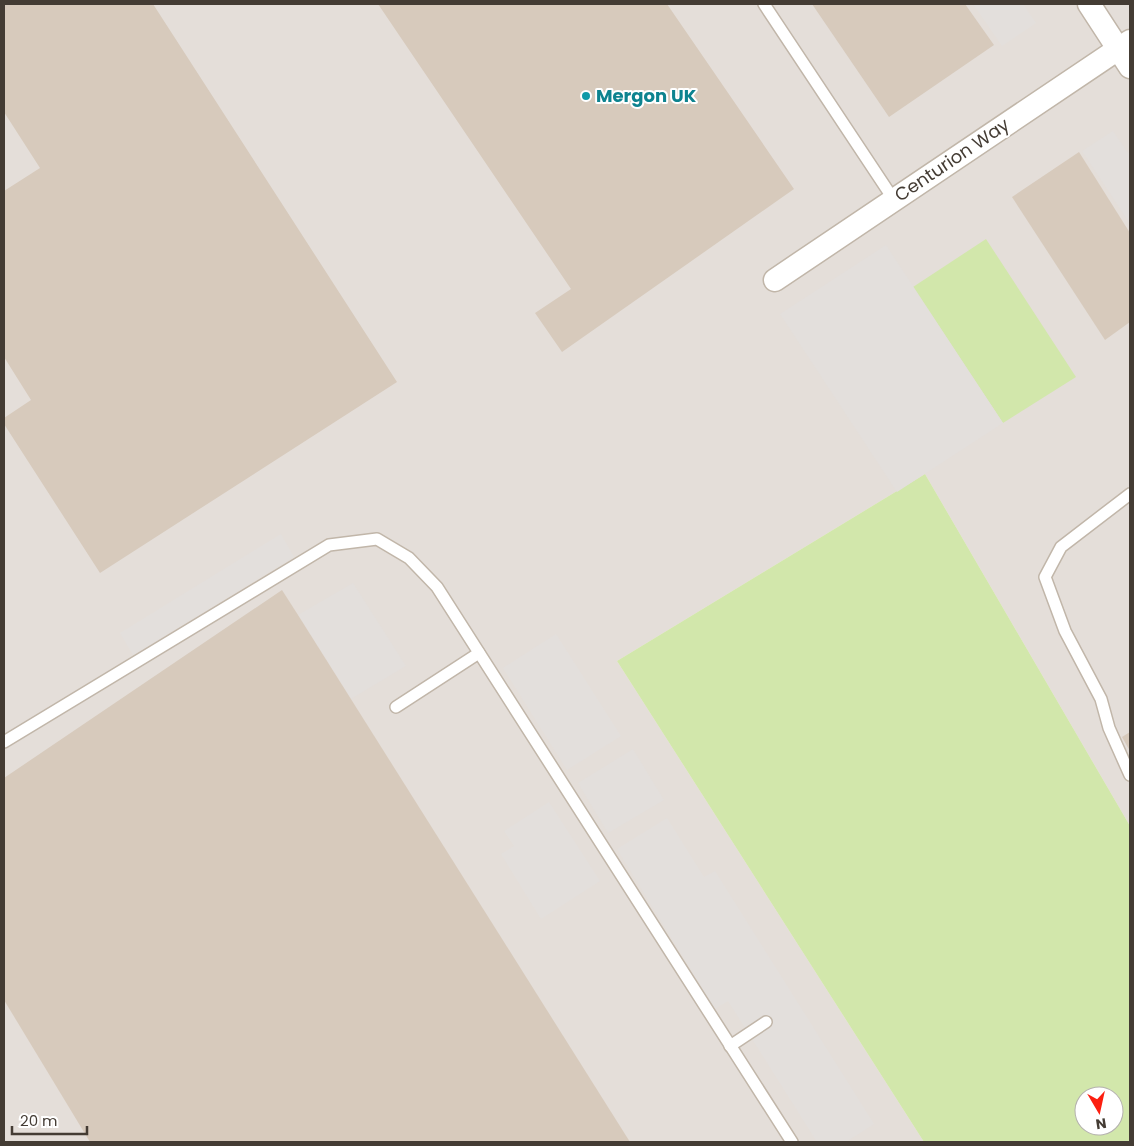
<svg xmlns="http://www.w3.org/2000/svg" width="1134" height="1146" font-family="Poppins,sans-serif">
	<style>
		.industrial { fill: #e4ded9 }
		.green { fill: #d2e7ab; fill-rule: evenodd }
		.parking { fill: #e3dfdc }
		.building { fill: #d7cabc }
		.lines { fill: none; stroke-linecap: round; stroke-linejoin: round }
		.lane-casing { stroke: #c1b6a9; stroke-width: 14 }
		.street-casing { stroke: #c1b6a9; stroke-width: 25 }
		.lane { stroke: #fff; stroke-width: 11 }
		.street { stroke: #fff; stroke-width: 22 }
		.culture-dot { fill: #0f9aa8; stroke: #fff; stroke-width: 2 }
		.labels { text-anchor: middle; stroke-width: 4; stroke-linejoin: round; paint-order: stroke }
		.culture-label { font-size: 18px; font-weight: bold; fill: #0d838f; stroke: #fff; text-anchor: start }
		.street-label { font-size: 18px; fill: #443c34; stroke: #fff }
	</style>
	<rect width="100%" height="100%" fill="#f2ede4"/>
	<path class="industrial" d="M4 4H1130V826L925 474 617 661 924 1142H4Z"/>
	<g class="green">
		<path d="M986 239 1076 377 1003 423 913 287Z"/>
		<path d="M925 474 1130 826V1142H924L617 661ZM1084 1096H1114V1126H1084Z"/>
	</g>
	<g class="parking">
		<path d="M973 4H1023L1036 23 1002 46Z"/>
		<path d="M1113 131 1128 153 1130 152V224L1082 151Z"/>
		<path d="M886 245 1003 423 897 492 780 314Z"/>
		<path d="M281 534 294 557 133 655 120 633Z"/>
		<path d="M353 583 406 666 351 699 298 615Z"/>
		<path d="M556 634 621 736 567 770 503 668Z"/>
		<path d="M633 749 664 800 608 833 578 783Z"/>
		<path d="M549 802 600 881 541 919 501 854 514 846 504 831Z"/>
		<path d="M667 818 704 877 715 871 874 1124 846 1142H817L728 1001 715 1009 617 849Z"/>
	</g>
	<g class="building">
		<path d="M4 4H153L397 382 100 573 4 424V418L31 400 4 357V191L40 168 4 112Z"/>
		<path d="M378 4H667L794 189 562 352 535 313 571 289Z"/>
		<path d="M812 4H965L994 45 889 117Z"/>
		<path d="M1079 152 1130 233V322L1105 340 1012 197Z"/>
		<path d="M282 590 298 615 630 1142H90L4 1000V778Z"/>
		<path d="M1130 732V751L1122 737Z"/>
	</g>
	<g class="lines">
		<defs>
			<g id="lane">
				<path d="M764 4 894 200"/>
				<path d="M1130 494 1061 547 1045 577 1065 631 1101 699 1109 728 1130 775"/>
				<path d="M396 707 479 653"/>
				<path d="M4 742 329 545 377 539 409 558 437 587 792 1142"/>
				<path d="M730 1046 766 1022"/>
			</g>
			<g id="street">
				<path d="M1089 4 1130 67"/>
				<path d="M775 280 1130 41"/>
			</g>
		</defs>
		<use href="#lane" class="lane-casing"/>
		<use href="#street" class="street-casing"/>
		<use href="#lane" class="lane"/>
		<use href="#street" class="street"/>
	</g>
	<circle class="culture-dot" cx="586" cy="96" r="5"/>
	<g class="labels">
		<g class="culture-label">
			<text x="596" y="102">Mergon UK</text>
		</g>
		<g class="street-label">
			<text transform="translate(952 160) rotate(-34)" y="6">Centurion Way</text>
		</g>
	</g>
	<rect width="1134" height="1146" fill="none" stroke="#443c34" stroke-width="10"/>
	<g transform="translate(1099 1111) rotate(171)"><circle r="24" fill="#ffffff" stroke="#b4b1ae"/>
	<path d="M0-4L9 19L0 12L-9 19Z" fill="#fc1f10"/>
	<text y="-8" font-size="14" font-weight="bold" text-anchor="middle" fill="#443c34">N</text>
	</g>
	<path d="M12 1126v8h75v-8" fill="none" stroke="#443c34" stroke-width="2.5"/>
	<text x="20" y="1126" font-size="15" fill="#443c34" stroke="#ffffff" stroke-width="4" paint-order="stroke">20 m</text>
</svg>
